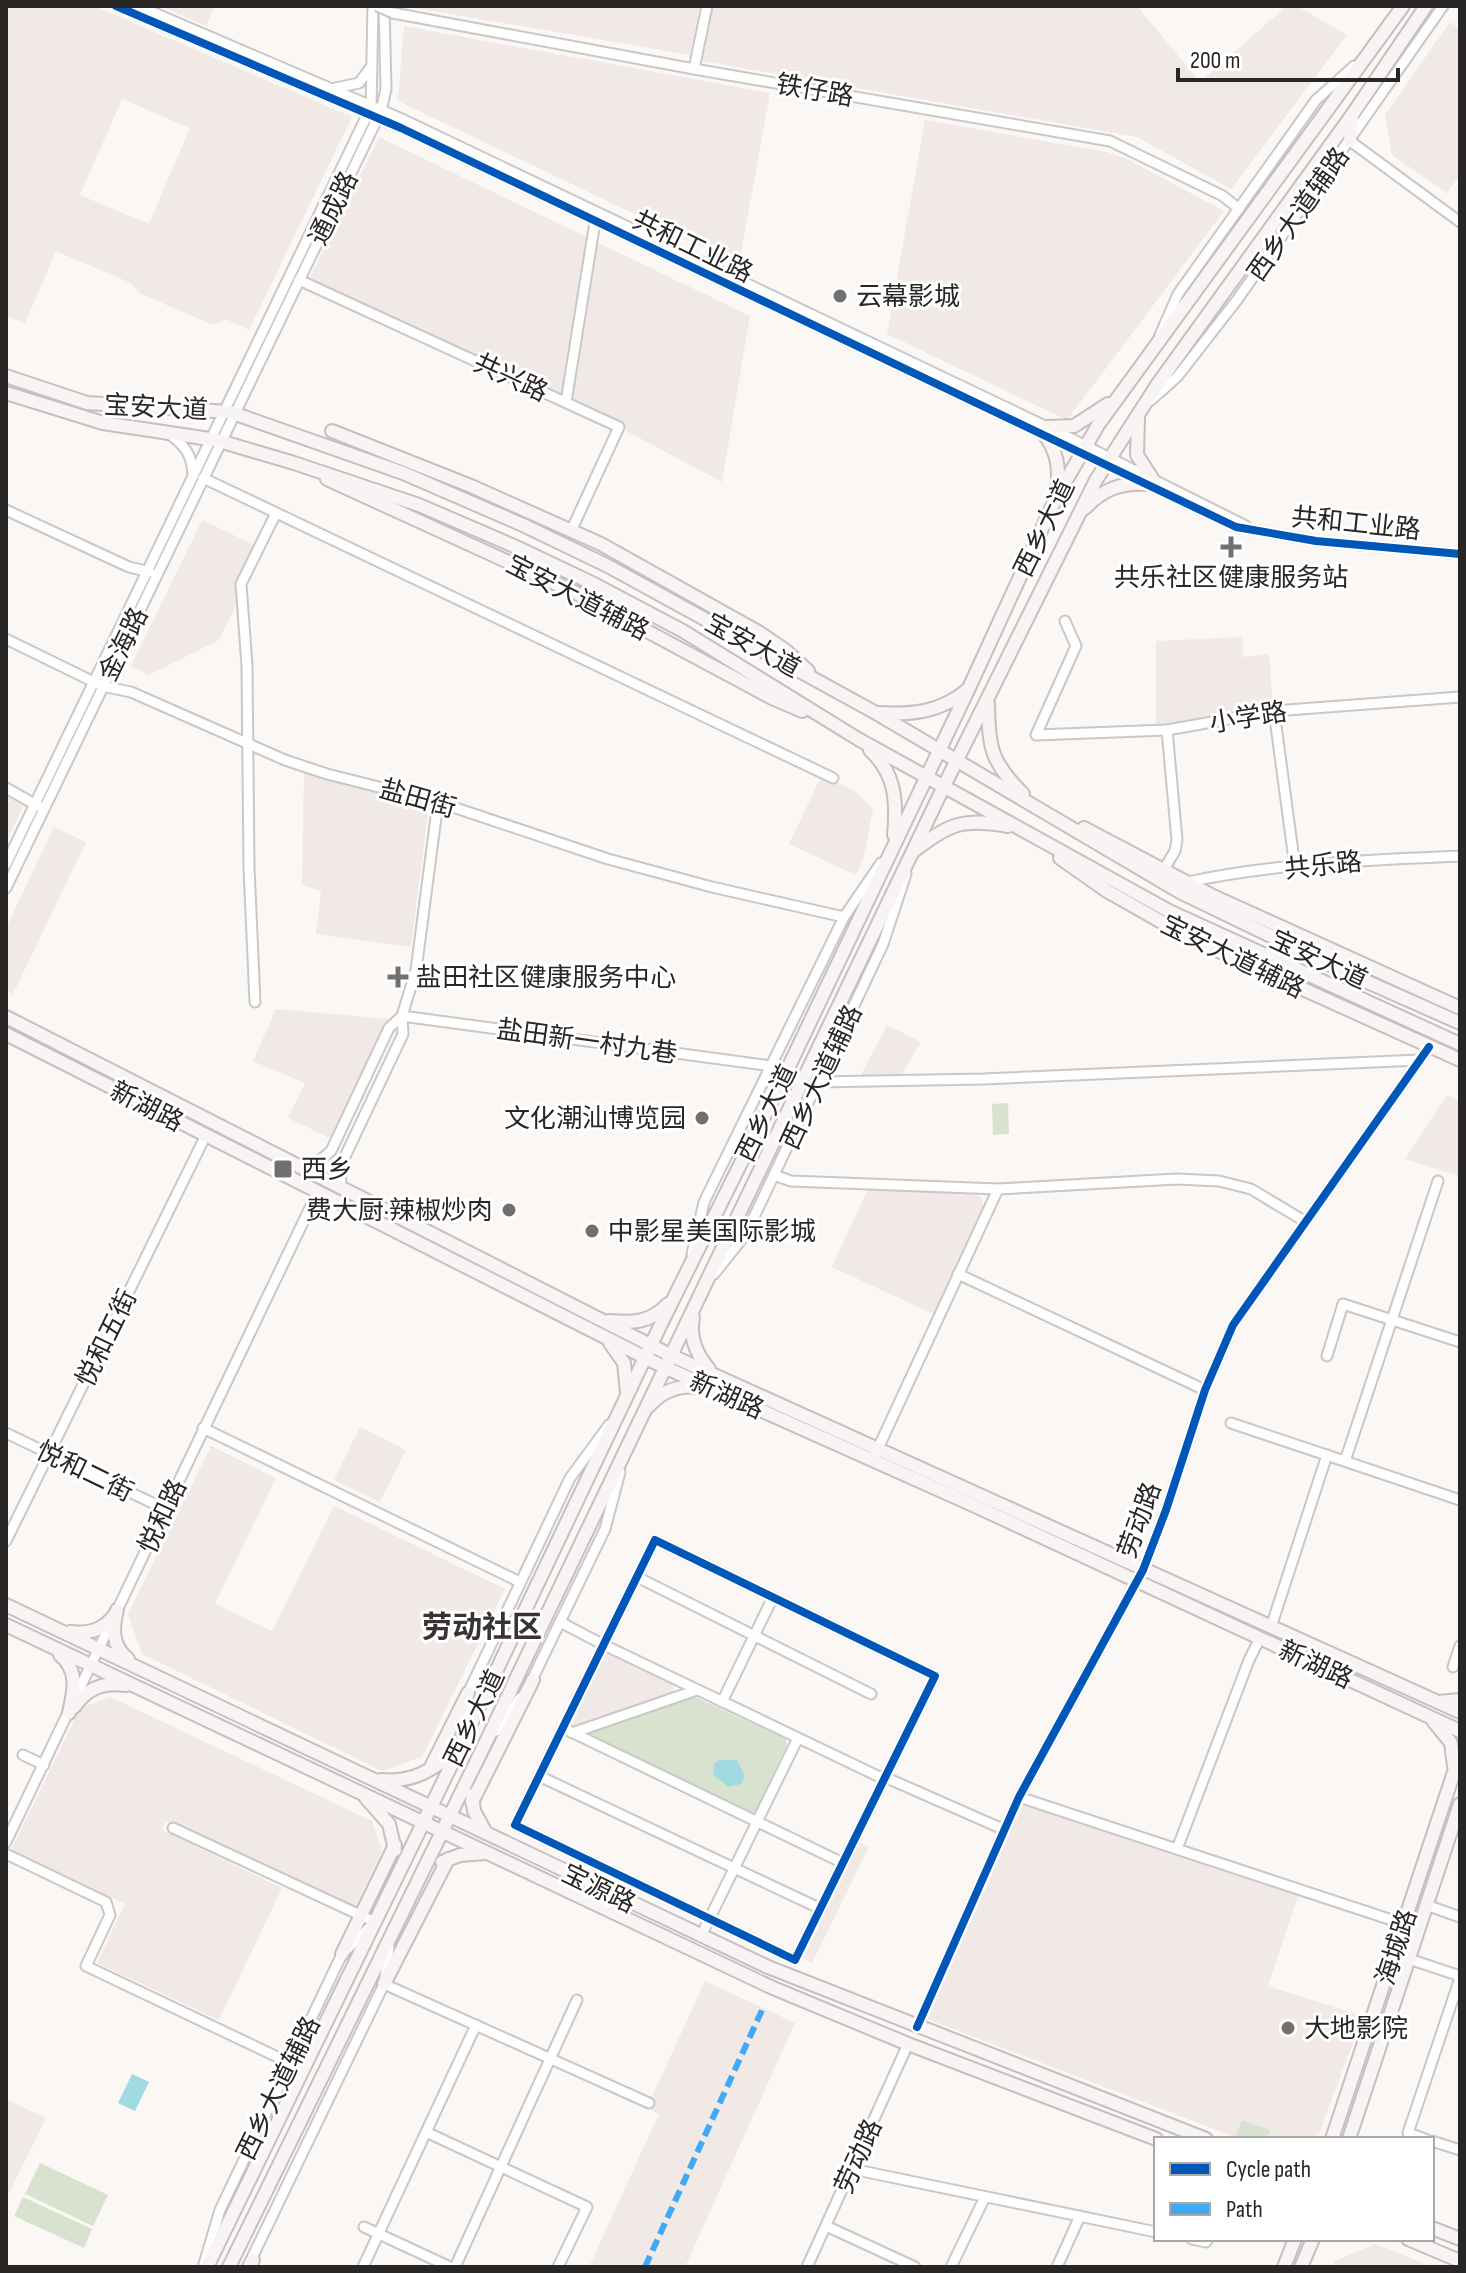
<svg xmlns="http://www.w3.org/2000/svg" width="1466" height="2273" font-family="'Sofia Sans Condensed','Noto Sans SC',sans-serif">
	<style>
		.built { fill: #f1e9e5; fill-rule: evenodd }
		.green { fill: #d8e2cf }
		.water { fill: #a2dae1 }
		.lines { fill: none; stroke-linecap: round; stroke-linejoin: round }
		.minor-casing { stroke: #cac8c6; stroke-width: 13 }
		.major-casing { stroke: #c9bebf; stroke-width: 16 }
		.minor { stroke: #fefefe; stroke-width: 9 }
		.major { stroke: #f8f4f3; stroke-width: 12 }
		.minor-bridge-casing { stroke: #cac8c6; stroke-width: 13; stroke-linecap: butt }
		.minor-bridge { stroke: #fefefe; stroke-width: 9 }
		.quiet { stroke: #3fa9f5; stroke-width: 6; stroke-dasharray: 12 6; stroke-linecap: butt }
		.cycleway-casing { stroke: #fff; stroke-width: 13 }
		.cycleway { stroke: #0057b8; stroke-width: 8 }
		.poi-dot { fill: #72706e; stroke: #fff; stroke-width: 3 }
		.labels { text-anchor: middle; stroke-width: 6; stroke-linejoin: round; paint-order: stroke }
		.street-label { font-size: 26px; fill: #282726; stroke: #fff }
		.poi-label { font-size: 26px; fill: #282726; stroke: #fff; text-anchor: start }
		.quarter-label { font-size: 30px; font-weight: bold; fill: #373332; stroke: #fff }
	</style>
	<rect width="100%" height="100%" fill="#faf7f5"/>
	<g class="built">
		<path d="M6 6H94L352 117 249 330 226 319 213 325 139 293 131 283 56 251 25 323 6 316ZM122 99 190 128 149 224 80 195Z"/>
		<path d="M160 6H214L206 26Z"/>
		<path d="M404 6H700L690 55Z"/>
		<path d="M713 6H1137L1200 82 1287 6H1297L1347 35 1231 189 1137 137 702 61Z"/>
		<path d="M1450 22 1460 29V175L1447 193 1392 155 1385 115Z"/>
		<path d="M404 26 770 93 739 264 398 101Z"/>
		<path d="M925 120 1107 152 1127 159 1224 211 1067 420 887 334Z"/>
		<path d="M379 137 750 316 722 482 619 427 307 284Z"/>
		<path d="M202 520 263 549 219 640 149 675 131 666Z"/>
		<path d="M1243 637V657L1269 654 1273 708 1156 727V641Z"/>
		<path d="M304 771 429 804 411 947 316 934 321 891 302 885Z"/>
		<path d="M822 775 856 792 873 809 863 860 856 875 789 844Z"/>
		<path d="M6 794 25 802 6 843Z"/>
		<path d="M54 827 86 842 13 994 6 990V928Z"/>
		<path d="M276 1009 389 1019 330 1138 288 1118 305 1083 253 1061Z"/>
		<path d="M887 1025 921 1042 900 1077 859 1079Z"/>
		<path d="M1447 1095 1460 1101V1176L1405 1159Z"/>
		<path d="M868 1189 974 1194 982 1198 983 1207 933 1314 832 1267Z"/>
		<path d="M360 1427 406 1450 380 1502 334 1480Z"/>
		<path d="M211 1446 276 1478 215 1604 272 1631 334 1506 505 1589 422 1757 382 1771 142 1654 128 1614Z"/>
		<path d="M610 1654 673 1684 674 1692 573 1727 570 1722 600 1657Z"/>
		<path d="M110 1697 372 1821 382 1851 354 1909 166 1821 162 1830 282 1888 219 2020 97 1963 125 1904 11 1850 80 1708Z"/>
		<path d="M1019 1797 1300 1890 1268 1986 1363 2016 1319 2134 1310 2139H1240L922 2017Z"/>
		<path d="M859 1842 869 1847 812 1963 803 1958Z"/>
		<path d="M705 1981 795 2023 685 2267H589L659 2114 647 2108Z"/>
		<path d="M6 2099 46 2118 6 2199Z"/>
		<path d="M1375 2244 1423 2263 1422 2267H1333L1335 2261Z"/>
	</g>
	<g class="green">
		<path d="M1008 1103 1009 1134 993 1135 992 1104Z"/>
		<path d="M693 1696 786 1739 787 1745 755 1812 750 1813 591 1737 590 1732Z"/>
		<path d="M1242 2120 1270 2130 1267 2139H1246L1236 2135Z"/>
		<path d="M40 2163 108 2195 93 2226 25 2194Z"/>
		<path d="M23 2197 92 2229 84 2248 14 2216Z"/>
	</g>
	<g class="water">
		<path d="M719 1760H737L745 1776 741 1784 729 1787 713 1775 714 1764Z"/>
		<path d="M132 2074 149 2082 135 2111 118 2103Z"/>
	</g>
	<g class="lines">
		<defs>
			<g id="minor">
				<path d="M116 6 401 128 1236 527 1316 541 1460 554"/>
				<path d="M138 6 404 120 1066 436 1246 526"/>
				<path d="M393 13 694 69 1110 141 1223 196 1239 209"/>
				<path d="M694 69 707 6"/>
				<path d="M331 89 359 83 371 67"/>
				<path d="M1350 141 1460 222"/>
				<path d="M299 280 619 427 571 531"/>
				<path d="M1160 335 1178 294 1316 100 1354 66"/>
				<path d="M1150 401 1177 377 1237 300 1443 6"/>
				<path d="M566 402 595 222"/>
				<path d="M169 434C184 444 192 455 193 474"/>
				<path d="M203 478 833 778"/>
				<path d="M6 510 129 567 150 572"/>
				<path d="M1065 621 1076 646 1036 735 1167 730 1274 711 1460 697"/>
				<path d="M6 639 102 686 131 692 285 760 327 774 438 802 608 859 712 887 844 917"/>
				<path d="M1274 711 1295 867"/>
				<path d="M6 788 38 806"/>
				<path d="M6 864 371 107 373 6"/>
				<path d="M1164 869 1175 851 1177 840 1167 730"/>
				<path d="M1188 882C1277 863 1369 860 1460 856"/>
				<path d="M6 888 381 111 386 89 384 6"/>
				<path d="M255 1002 249 868 247 666 241 584 276 513"/>
				<path d="M402 1016 771 1066"/>
				<path d="M818 1082 983 1079 1420 1060"/>
				<path d="M302 1167 320 1160 331 1151 389 1028 402 1016"/>
				<path d="M774 1175 791 1181 998 1189 1177 1179 1219 1181 1251 1189 1306 1222"/>
				<path d="M341 1187 340 1167 403 1034 402 1016 416 970 438 802"/>
				<path d="M692 1254 704 1202 844 917 881 863"/>
				<path d="M714 1274 746 1234 883 944 906 874"/>
				<path d="M958 1274 1205 1390"/>
				<path d="M1327 1356 1343 1304 1460 1342"/>
				<path d="M1231 1423 1460 1500"/>
				<path d="M203 1428 520 1582"/>
				<path d="M6 1433 165 1509"/>
				<path d="M875 1455 998 1189"/>
				<path d="M1345 1461 1438 1181"/>
				<path d="M655 1540 935 1676 795 1960 515 1825Z"/>
				<path d="M6 1541 206 1135"/>
				<path d="M637 1577 871 1694"/>
				<path d="M560 1622 604 1645 884 1779H889L1005 1830"/>
				<path d="M1271 1627 1327 1455"/>
				<path d="M1453 1667 1460 1646"/>
				<path d="M531 1682 605 1529 620 1472"/>
				<path d="M722 1702 773 1597"/>
				<path d="M563 1728 843 1863"/>
				<path d="M496 1731 520 1698"/>
				<path d="M572 1733 697 1690"/>
				<path d="M463 1734 468 1693 507 1611 570 1478 609 1425"/>
				<path d="M23 1755 44 1765"/>
				<path d="M539 1776 821 1909"/>
				<path d="M1019 1797 1404 1924"/>
				<path d="M173 1828 375 1922 342 1954 220 2210 204 2264"/>
				<path d="M6 1842 318 1191"/>
				<path d="M1177 1849 1249 1660 1260 1638"/>
				<path d="M6 1854 106 1902 110 1915 86 1966 290 2063"/>
				<path d="M1426 1905 1460 1917"/>
				<path d="M701 1936 798 1738"/>
				<path d="M1409 1959 1460 1976"/>
				<path d="M384 1984 649 2103"/>
				<path d="M917 2027 1019 1797 1143 1570 1166 1510 1205 1390 1233 1325 1429 1047"/>
				<path d="M426 2132 587 2207 558 2267"/>
				<path d="M1425 2139 1408 2133 1460 1978"/>
				<path d="M1432 2141 1460 2150"/>
				<path d="M852 2169 1156 2232"/>
				<path d="M826 2226 915 2267"/>
				<path d="M364 2227 450 2267"/>
				<path d="M1192 2239 1206 2242 1208 2239"/>
				<path d="M249 2264 384 1984 389 1947"/>
				<path d="M363 2267 476 2025"/>
				<path d="M455 2267 577 2000"/>
				<path d="M807 2267 908 2044"/>
				<path d="M951 2267 985 2197"/>
				<path d="M1057 2267 1080 2216"/>
			</g>
			<g id="major">
				<path d="M1350 141 1352 116"/>
				<path d="M6 376 87 403 230 412 403 473 523 525 608 566 876 713 1180 892 1345 972 1460 1023"/>
				<path d="M6 393 103 423 216 440 294 463 419 505 514 546 596 585 683 631 858 739 1169 911 1460 1044"/>
				<path d="M1138 418 1137 455 1152 478"/>
				<path d="M1047 427 1074 426 1108 404"/>
				<path d="M332 431 471 486 601 544 760 633 785 650 808 671"/>
				<path d="M1043 433C1057 450 1060 468 1057 490"/>
				<path d="M327 479 576 593 772 698 802 711"/>
				<path d="M1085 508C1103 489 1122 482 1148 484"/>
				<path d="M988 704C989 749 991 762 1023 794"/>
				<path d="M879 713C912 715 941 712 967 690"/>
				<path d="M870 750C896 774 897 802 894 835"/>
				<path d="M1084 828 1213 896 1460 1008"/>
				<path d="M915 850C951 823 963 818 1008 826"/>
				<path d="M1060 858 1107 891 1190 938 1460 1060"/>
				<path d="M6 1017 670 1355 1460 1712"/>
				<path d="M6 1034 664 1367 973 1505 1460 1731"/>
				<path d="M693 1317C689 1337 696 1354 709 1369"/>
				<path d="M609 1321C633 1323 650 1323 668 1304"/>
				<path d="M610 1343 624 1363 627 1392"/>
				<path d="M649 1406C663 1390 679 1385 700 1387"/>
				<path d="M6 1605 768 1967 1206 2139"/>
				<path d="M117 1610C112 1629 112 1646 128 1659"/>
				<path d="M6 1625 773 1988 908 2044 1156 2139"/>
				<path d="M70 1632C90 1634 104 1630 116 1613"/>
				<path d="M60 1655C79 1671 74 1691 69 1713"/>
				<path d="M1439 1702 1460 1700"/>
				<path d="M74 1707C88 1688 102 1682 126 1685"/>
				<path d="M1434 1722 1451 1743 1454 1766"/>
				<path d="M430 1769 468 1693"/>
				<path d="M381 1780C412 1783 435 1770 457 1748"/>
				<path d="M472 1795 474 1811 486 1833"/>
				<path d="M366 1798 389 1824 395 1850"/>
				<path d="M472 1802 533 1680"/>
				<path d="M442 1862 460 1855 486 1853"/>
				<path d="M342 1954 395 1845"/>
				<path d="M384 1984 448 1859"/>
				<path d="M1332 2139 1460 1754"/>
				<path d="M1349 2139 1460 1804"/>
				<path d="M1432 2228 1460 2239"/>
				<path d="M1408 2239 1460 2261"/>
				<path d="M207 2267 462 1743 661 1324 790 1064 969 688 1057 496 1098 425 1403 6"/>
				<path d="M229 2267 482 1750 944 786 1096 480 1157 385 1352 115 1426 6"/>
				<path d="M249 2267 253 2260"/>
				<path d="M1284 2267 1295 2239"/>
				<path d="M1301 2267 1313 2239"/>
			</g>
		</defs>
		<use href="#minor" class="minor-casing"/>
		<use href="#major" class="major-casing"/>
		<use href="#minor" class="minor"/>
		<use href="#major" class="major"/>
		<defs>
			<path id="minor-bridge" d="M377 6 393 13"/>
		</defs>
		<use href="#minor-bridge" class="minor-bridge-casing"/>
		<use href="#minor-bridge" class="minor-bridge"/>
		<path class="quiet" d="M645 2267 763 2008"/>
		<defs>
			<g id="cycleway">
				<path d="M116 6 401 128 1236 527 1316 541 1460 554"/>
				<path d="M655 1540 935 1676 795 1960 515 1825Z"/>
				<path d="M917 2027 1019 1797 1143 1570 1166 1510 1205 1390 1233 1325 1429 1047"/>
			</g>
		</defs>
		<use href="#cycleway" class="cycleway-casing"/>
		<use href="#cycleway" class="cycleway"/>
	</g>
	<g class="poi-dot">
		<circle cx="840" cy="296" r="8"/>
		<path d="M1227 535h8v8h8v8h-8v8h-8v-8h-8v-8h8z"/>
		<path d="M394 965h8v8h8v8h-8v8h-8v-8h-8v-8h8z"/>
		<circle cx="702" cy="1118" r="8"/>
		<rect x="273" y="1159" width="20" height="20" rx="4"/>
		<circle cx="509" cy="1210" r="8"/>
		<circle cx="592" cy="1231" r="8"/>
		<circle cx="1288" cy="2028" r="8"/>
	</g>
	<g class="labels">
		<g class="street-label">
			<text transform="translate(815 90) rotate(10)" y="9">铁仔路</text>
			<text transform="translate(333 208) rotate(-64)" y="9">通成路</text>
			<text transform="translate(1298 214) rotate(-55)" y="9">西乡大道辅路</text>
			<text transform="translate(693 246) rotate(26)" y="9">共和工业路</text>
			<text transform="translate(511 377) rotate(25)" y="9">共兴路</text>
			<text transform="translate(156 407) rotate(3)" y="9">宝安大道</text>
			<text transform="translate(1356 523) rotate(6)" y="9">共和工业路</text>
			<text transform="translate(1044 528) rotate(-64)" y="9">西乡大道</text>
			<text transform="translate(578 597) rotate(27)" y="9">宝安大道辅路</text>
			<text transform="translate(123 644) rotate(-64)" y="9">金海路</text>
			<text transform="translate(753 645) rotate(29)" y="9">宝安大道</text>
			<text transform="translate(1248 717) rotate(-9)" y="9">小学路</text>
			<text transform="translate(418 798) rotate(16)" y="9">盐田街</text>
			<text transform="translate(1323 865) rotate(-6)" y="9">共乐路</text>
			<text transform="translate(1233 956) rotate(26)" y="9">宝安大道辅路</text>
			<text transform="translate(1319 959) rotate(25)" y="9">宝安大道</text>
			<text transform="translate(587 1041) rotate(8)" y="9">盐田新一村九巷</text>
			<text transform="translate(821 1077) rotate(-65)" y="9">西乡大道辅路</text>
			<text transform="translate(147 1106) rotate(27)" y="9">新湖路</text>
			<text transform="translate(766 1113) rotate(-64)" y="9">西乡大道</text>
			<text transform="translate(106 1338) rotate(-64)" y="9">悦和五街</text>
			<text transform="translate(727 1395) rotate(24)" y="9">新湖路</text>
			<text transform="translate(85 1471) rotate(26)" y="9">悦和二街</text>
			<text transform="translate(162 1516) rotate(-65)" y="9">悦和路</text>
			<text transform="translate(1139 1520) rotate(-70)" y="9">劳动路</text>
			<text transform="translate(1316 1664) rotate(25)" y="9">新湖路</text>
			<text transform="translate(474 1718) rotate(-64)" y="9">西乡大道</text>
			<text transform="translate(599 1888) rotate(26)" y="9">宝源路</text>
			<text transform="translate(1396 1947) rotate(-72)" y="9">海城路</text>
			<text transform="translate(278 2088) rotate(-64)" y="9">西乡大道辅路</text>
			<text transform="translate(858 2156) rotate(-66)" y="9">劳动路</text>
		</g>
		<g class="poi-label">
			<text x="856" y="305">云幕影城</text>
			<text x="1231" y="586" text-anchor="middle">共乐社区健康服务站</text>
			<text x="416" y="986">盐田社区健康服务中心</text>
			<text x="686" y="1127" text-anchor="end">文化潮汕博览园</text>
			<text x="301" y="1178">西乡</text>
			<text x="493" y="1219" text-anchor="end">费大厨·辣椒炒肉</text>
			<text x="608" y="1240">中影星美国际影城</text>
			<text x="1304" y="2037">大地影院</text>
		</g>
		<g class="quarter-label">
			<text x="482" y="1637">劳动社区</text>
		</g>
	</g>
	<rect width="1466" height="2273" fill="none" stroke="#282726" stroke-width="16"/>
	<rect x="1154" y="2137" width="280" height="104" fill="#ffffff" stroke="#a9a9a8" stroke-width="2"/>
	<rect x="1170" y="2163" width="40" height="12" fill="#0057b8" stroke="#a9a9a8" stroke-width="2"/>
	<text x="1226" y="2177" font-size="24" fill="#282726">Cycle path</text>
	<rect x="1170" y="2203" width="40" height="12" fill="#3fa9f5" stroke="#a9a9a8" stroke-width="2"/>
	<text x="1226" y="2217" font-size="24" fill="#282726">Path</text>
	<path d="M1178 68v12h220v-12" fill="none" stroke="#282726" stroke-width="4"/>
	<text x="1190" y="68" font-size="24" fill="#282726" stroke="#ffffff" stroke-width="6" paint-order="stroke">200 m</text>
</svg>
